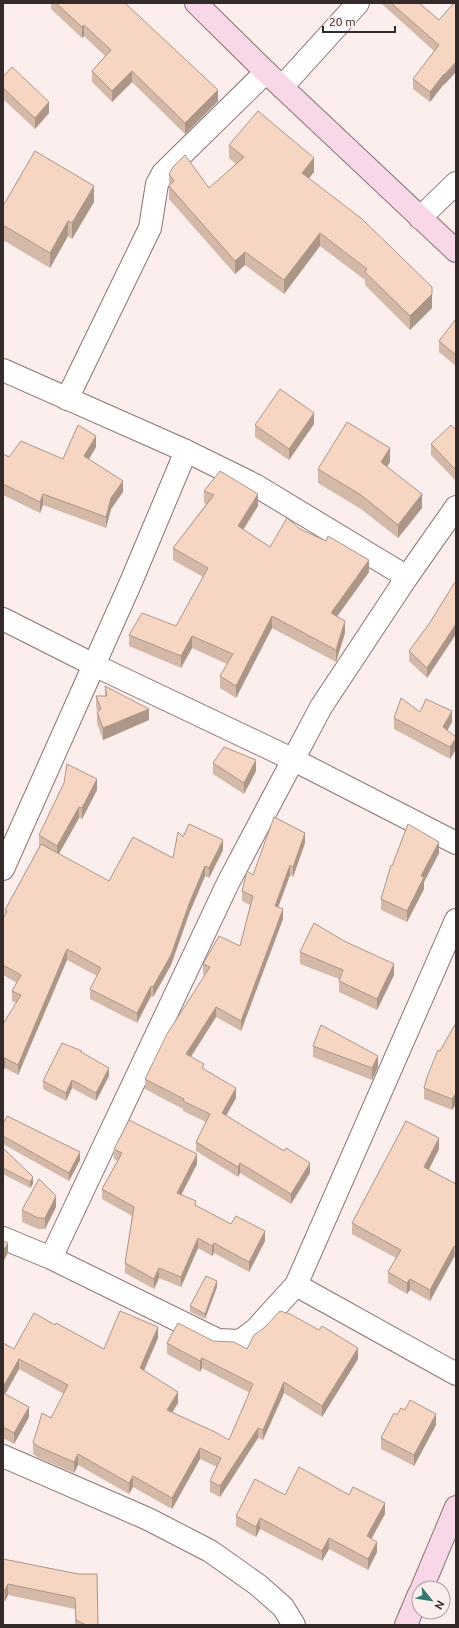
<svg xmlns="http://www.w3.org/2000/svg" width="459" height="1628" font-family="Ubuntu,sans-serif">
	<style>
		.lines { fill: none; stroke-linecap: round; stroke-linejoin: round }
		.street-casing { stroke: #897473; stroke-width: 24 }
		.secondary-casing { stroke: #897473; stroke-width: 24 }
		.street { stroke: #fff; stroke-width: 22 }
		.secondary { stroke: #f7d7e8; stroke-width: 22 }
		.wall { fill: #d4b8a8 }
		.shaded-wall { fill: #ac9688 }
		.building { fill: #f6d6c3; stroke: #ac9688 }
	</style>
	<rect width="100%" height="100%" fill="#fceeed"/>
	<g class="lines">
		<defs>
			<g id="street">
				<path d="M282 87 358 3"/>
				<path d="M420 218 456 183"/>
				<path d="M3 370 186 451 255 485 407 577"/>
				<path d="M67 399 150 228 157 184 163 173 266 72"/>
				<path d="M3 619 94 665 294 760 456 843"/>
				<path d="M3 869 131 582 186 451"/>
				<path d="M3 1238 51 1258 218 1340 240 1341 256 1329 296 1285 456 920"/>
				<path d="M51 1258 228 883 321 707 407 577 456 507"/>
				<path d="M296 1285 456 1374"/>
				<path d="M3 1456 148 1519 210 1551 258 1585 283 1607 294 1625"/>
			</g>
			<g id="secondary">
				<path d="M196 3 266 72 456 251"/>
				<path d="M422 1588 456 1507"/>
				<path d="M406 1625 419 1594"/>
			</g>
		</defs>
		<use href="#street" class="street-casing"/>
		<use href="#secondary" class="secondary-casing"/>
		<use href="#street" class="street"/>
		<use href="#secondary" class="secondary"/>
	</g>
	<g class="wall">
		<path d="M51 3H125L218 101 185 134 132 82 112 102 92 82V71L105 56 84 36 82 38 51 9Z"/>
		<path d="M382 3H419L439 20 454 3 444 85V84L430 102 413 89V79L434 51 382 4Z"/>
		<path d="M3 77 49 113 35 129 3 99Z"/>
		<path d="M229 145 314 172 308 178 432 308 410 330 365 285V280L320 246 284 294 245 265 235 274 169 199V174L209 188 236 164 229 158Z"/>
		<path d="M94 202 72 239 68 236 50 268 3 240V206Z"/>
		<path d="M456 319V366L439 352V341Z"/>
		<path d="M314 424 289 460 255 437V425Z"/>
		<path d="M456 430V481L431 455V444Z"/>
		<path d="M96 447 88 459 123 492 111 509 106 528 43 505 40 513 3 495V454L9 457 63 459Z"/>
		<path d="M390 462 387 466 422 508 398 538 361 509 318 483V469Z"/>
		<path d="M204 491 258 506 243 529 270 547 300 529 369 572 337 616 345 633 336 662 272 628 236 698 220 688V676L227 664 192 648 181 668 129 646V635L176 626 203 577 173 560V548L206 504 204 503Z"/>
		<path d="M456 582V634L427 678 409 661V651L429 624Z"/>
		<path d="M105 686 149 720 103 740 97 723V712H98L96 707V696H105Z"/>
		<path d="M420 712 452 722 447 731 456 737V749L450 759 394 729V718Z"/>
		<path d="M213 763 256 771 244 794 213 774Z"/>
		<path d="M97 790 82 819 79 818 59 854 109 881 173 858 183 837 223 850 209 878 205 876 189 914 171 965 153 997 151 996 137 1023 90 999V989L97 976 67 960 18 1075 5 1068 3 1071V1024L16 1003 12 1001V991L17 983 3 975V919L5 917V910L40 846H39V835Z"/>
		<path d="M305 843 293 877 290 875 278 907 283 919 241 1031 216 1017 191 1057 204 1070 236 1098 226 1115 310 1173 291 1204 240 1173 238 1177 196 1151V1142L206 1122 183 1111V1109L145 1089V1079L205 975 203 974V964L240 946 250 905 242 901V891L253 875Z"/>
		<path d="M439 853 424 882V889L407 922 381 910V899L392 866Z"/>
		<path d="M300 952 394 975 377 1010 339 992V979L300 964Z"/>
		<path d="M456 1023V1104L452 1110 424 1099V1088L440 1051Z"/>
		<path d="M313 1046 378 1067 372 1080 313 1057Z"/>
		<path d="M82 1053 109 1076 96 1101 72 1088 66 1101 43 1089V1081Z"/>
		<path d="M3 1124 80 1160 69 1181 3 1144Z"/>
		<path d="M3 1148 33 1184 30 1188 3 1174Z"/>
		<path d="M114 1149 197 1164 181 1195 196 1206 231 1224 265 1241 249 1272 214 1253 212 1256 198 1248 181 1287 159 1278 154 1289 125 1273V1263L132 1216 102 1199V1189L118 1161 114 1159Z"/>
		<path d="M439 1149 429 1170 456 1184V1258L454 1257 430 1301 410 1290 407 1294 388 1283V1272L396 1258 352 1234V1223Z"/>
		<path d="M56 1207 45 1229H38L22 1222V1210Z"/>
		<path d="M217 1287 205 1319 190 1312V1306Z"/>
		<path d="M55 1325 104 1349 158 1338 144 1371 178 1403 172 1412 229 1440 250 1393 202 1368 200 1372 167 1354V1343L213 1341 247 1349 358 1359 322 1417 284 1393 263 1440 258 1438 220 1497 210 1492V1481L217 1467 200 1459 172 1509 133 1487 129 1494 78 1465 74 1473 39 1458 33 1454V1443L51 1418 64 1394 19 1369 5 1394 29 1417 14 1444 3 1438V1343L14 1349Z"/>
		<path d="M397 1415 436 1425 414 1466 381 1449V1438Z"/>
		<path d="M285 1495 385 1514 371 1539 377 1552 368 1570 329 1549 322 1561 260 1529 256 1537 236 1526V1516Z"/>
		<path d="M3 1559 78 1574 98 1625H75V1609L8 1595 5 1601 3 1600Z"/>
	</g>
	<g class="shaded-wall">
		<path d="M84 25V36L82 38V27Z"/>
		<path d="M456 62V72L444 85V75Z"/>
		<path d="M132 71V82L112 102V91Z"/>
		<path d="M444 74V84L430 102V92Z"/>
		<path d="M218 90V101L185 134V123Z"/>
		<path d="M49 102V113L35 129V118Z"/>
		<path d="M314 158V172L302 187V173Z"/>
		<path d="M94 186V202L72 239V223Z"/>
		<path d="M68 221V236L50 268V253Z"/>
		<path d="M320 233V246L284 294V280Z"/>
		<path d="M245 252V265L235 274V261Z"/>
		<path d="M432 294V308L410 330V316Z"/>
		<path d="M314 413V424L289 460V449Z"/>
		<path d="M96 436V447L84 468V456Z"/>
		<path d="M390 448V462L381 476V462Z"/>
		<path d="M123 481V492L111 509 106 528V517L111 498Z"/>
		<path d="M43 494V505L40 513V502Z"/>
		<path d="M258 494V506L238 538V526Z"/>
		<path d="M422 494V508L398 538V525Z"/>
		<path d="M369 560V572L331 625V613Z"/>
		<path d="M272 616V628L236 698V686Z"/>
		<path d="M345 621V633L336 662V650Z"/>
		<path d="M456 624V634L427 678V668Z"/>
		<path d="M192 636V648L181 668V656Z"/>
		<path d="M149 709V720L103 740V728Z"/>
		<path d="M452 711V722L443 738V727Z"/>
		<path d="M456 738V749L450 759V747Z"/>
		<path d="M256 760V771L244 794V783Z"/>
		<path d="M97 779V790L82 819V808Z"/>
		<path d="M79 807V818L57 857V846Z"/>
		<path d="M305 833V843L293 877V867Z"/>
		<path d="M223 840V850L209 878V868Z"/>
		<path d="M439 842V853L424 882V889L407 922V911L421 876Z"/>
		<path d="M290 865V875L275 916V906Z"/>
		<path d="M205 866V876L189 914 171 965 153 997V987Z"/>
		<path d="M283 909V919L241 1031V1021Z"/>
		<path d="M67 949V960L18 1075V1065Z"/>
		<path d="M394 964V975L377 1010V999Z"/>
		<path d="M151 986V996L137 1023V1013Z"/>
		<path d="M216 1007V1017L186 1064V1054Z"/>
		<path d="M378 1056V1067L372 1080V1068Z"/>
		<path d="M5 1058V1068L3 1071V1061Z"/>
		<path d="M109 1068V1076L96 1101V1093Z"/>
		<path d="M72 1080V1088L66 1101V1093Z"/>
		<path d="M236 1088V1098L222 1123V1113Z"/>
		<path d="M456 1093V1104L452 1110V1099Z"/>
		<path d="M439 1138V1149L424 1178V1167Z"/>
		<path d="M80 1152V1160L69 1181V1173Z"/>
		<path d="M197 1154V1164L177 1203V1193Z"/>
		<path d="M240 1163V1173L238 1177V1167Z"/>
		<path d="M310 1163V1173L291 1204V1194Z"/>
		<path d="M33 1177V1184L30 1188V1182Z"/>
		<path d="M56 1196V1207L45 1229V1218Z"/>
		<path d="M265 1231V1241L249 1272V1262Z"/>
		<path d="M198 1238V1248L181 1287V1277Z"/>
		<path d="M8 1243V1253L3 1262V1251Z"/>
		<path d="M214 1243V1253L212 1256V1246Z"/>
		<path d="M454 1246V1257L430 1301V1290Z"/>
		<path d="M159 1268V1278L154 1289V1279Z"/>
		<path d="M410 1279V1290L407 1294V1283Z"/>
		<path d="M217 1281V1287L205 1319V1314Z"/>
		<path d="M158 1327V1338L140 1379V1368Z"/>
		<path d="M358 1348V1359L322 1417V1406Z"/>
		<path d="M202 1358V1368L200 1372V1361Z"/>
		<path d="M19 1359V1369L3 1398V1387Z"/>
		<path d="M284 1382V1393L263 1440V1430Z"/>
		<path d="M178 1392V1403L167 1421V1410Z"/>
		<path d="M29 1407V1417L14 1444V1433Z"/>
		<path d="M436 1414V1425L414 1466V1455Z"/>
		<path d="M258 1428V1438L220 1497V1486Z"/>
		<path d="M200 1448V1459L172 1509V1498Z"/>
		<path d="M78 1454V1465L74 1473V1462Z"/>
		<path d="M133 1476V1487L129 1494V1483Z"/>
		<path d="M385 1503V1514L367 1547V1536Z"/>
		<path d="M260 1518V1529L256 1537V1527Z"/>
		<path d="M329 1538V1549L322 1561V1551Z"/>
		<path d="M377 1542V1552L368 1570V1559Z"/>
		<path d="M8 1584V1595L5 1601V1590Z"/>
	</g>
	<g class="building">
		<path d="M56 3H125L218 90 185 123 132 71 112 91 92 71 111 50 84 25 82 27Z"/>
		<path d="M391 3H419L439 20 454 3H456V62L444 75V74L430 92 413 79 439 45Z"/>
		<path d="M12 67 49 102 35 118 3 88V77Z"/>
		<path d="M258 111 314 158 302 173 362 219 432 287V294L410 316 365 272 367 269 320 233 284 280 245 252 235 261 169 186 174 181 169 174 173 167 185 155 209 188 244 157 229 145Z"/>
		<path d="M35 151 94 186 72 223 68 221 50 253 3 225V206Z"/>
		<path d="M456 319V355L439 341Z"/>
		<path d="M280 389 314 413 289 449 255 425Z"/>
		<path d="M347 422 390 448 381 462 422 494 398 525 361 495 318 469Z"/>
		<path d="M78 425 96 436 84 456 123 481 111 498 106 517 43 494 40 502 3 484V454L9 457 21 441 63 459Z"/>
		<path d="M451 425 456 430V470L431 444Z"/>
		<path d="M220 471 258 494 238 526 270 547 287 518 300 529 326 541 328 536 369 560 331 613 345 621 336 650 272 616 236 686 220 676 233 654 192 636 181 656 129 635 142 613 176 626 208 568 173 548 214 495 204 491Z"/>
		<path d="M455 582H456V624L427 668 409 651 429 624Z"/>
		<path d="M105 686 149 709 103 728 97 712 101 709 96 696H107Z"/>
		<path d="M401 698 420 712 426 699 452 711 443 727 456 737V738L450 747 394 718Z"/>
		<path d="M224 747 256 760 244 783 213 763Z"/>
		<path d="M67 764 97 779 82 808 79 807 57 846 39 835 64 783Z"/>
		<path d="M274 817 305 833 293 867 290 865 275 906 283 909 241 1021 216 1007 186 1054 204 1064 202 1068 236 1088 222 1113 284 1151 286 1148 310 1163 291 1194 240 1163 238 1167 196 1142 210 1114 183 1101 184 1099 145 1079 167 1034 210 967 203 964 219 936 240 946 253 896 242 891 247 871 253 875Z"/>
		<path d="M189 824 223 840 209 868 205 866 189 904 171 955 153 987 151 986 137 1013 90 989 101 968 67 949 18 1065 5 1058 3 1061V1024L21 995 12 991 21 975 3 965V919L7 911 5 910 41 844 109 881 133 837 173 858 178 832 183 837Z"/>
		<path d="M408 824 439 842 421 876 424 877 407 911 381 899 391 865 392 866Z"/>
		<path d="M314 923 344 941 394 964 377 999 339 981 343 970 300 952Z"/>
		<path d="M456 1023V1093L452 1099 424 1088 427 1077 438 1050 440 1051Z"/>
		<path d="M321 1025 378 1056 372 1068 313 1046Z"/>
		<path d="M62 1043 82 1051 81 1052 109 1068 96 1093 72 1080 66 1093 43 1081Z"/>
		<path d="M7 1116 80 1152 69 1173 3 1136V1124Z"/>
		<path d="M129 1120 197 1154 177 1193 196 1201 195 1205 231 1224 236 1216 265 1231 249 1262 214 1243 212 1246 198 1238 181 1277 159 1268 154 1279 125 1263 134 1207 102 1189 122 1153 114 1149Z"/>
		<path d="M406 1121 439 1138 424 1167 456 1184V1247L454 1246 430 1290 410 1279 407 1283 388 1272 401 1250 352 1223Z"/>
		<path d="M3 1148 33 1177 30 1182 3 1168Z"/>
		<path d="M39 1179 56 1196 45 1218H38L22 1210Z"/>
		<path d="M3 1241 8 1243 3 1251Z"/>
		<path d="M206 1276 217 1281 205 1314 190 1306Z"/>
		<path d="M120 1311 158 1327 140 1368 178 1392 167 1410 215 1432 229 1440 253 1384 202 1358 200 1361 167 1343 178 1323 213 1341 234 1342 247 1349 254 1335 265 1327 280 1311 290 1314 319 1330 322 1326 358 1348 322 1406 284 1382 263 1430 258 1428 220 1486 210 1481 221 1458 200 1448 172 1498 133 1476 129 1483 78 1454 74 1462 39 1447 33 1443 42 1413 51 1418 68 1385 19 1359 3 1387V1343L14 1349 34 1313 55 1325 56 1323 104 1349Z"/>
		<path d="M3 1393 29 1407 14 1433 3 1427Z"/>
		<path d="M410 1400 436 1414 414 1455 381 1438 394 1413 397 1415 401 1408 405 1410Z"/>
		<path d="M299 1467 349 1495 353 1487 385 1503 367 1536 377 1542 368 1559 329 1538 322 1551 260 1518 256 1527 236 1516 255 1479 285 1495Z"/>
		<path d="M3 1559 78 1574H97L98 1625H86L76 1620 75 1598 8 1584 5 1590 3 1589Z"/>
	</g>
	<rect width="459" height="1628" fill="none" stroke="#332a29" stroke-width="8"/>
	<g transform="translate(431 1600) rotate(120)"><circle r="19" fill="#fceeed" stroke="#aca09f"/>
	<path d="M0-3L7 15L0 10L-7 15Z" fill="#367a6d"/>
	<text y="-6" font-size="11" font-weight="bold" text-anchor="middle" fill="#332a29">N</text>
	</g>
	<path d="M323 26v6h72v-6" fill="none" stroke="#332a29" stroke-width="2"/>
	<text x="329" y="26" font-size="12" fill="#332a29" stroke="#fceeed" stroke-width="3" paint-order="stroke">20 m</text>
</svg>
